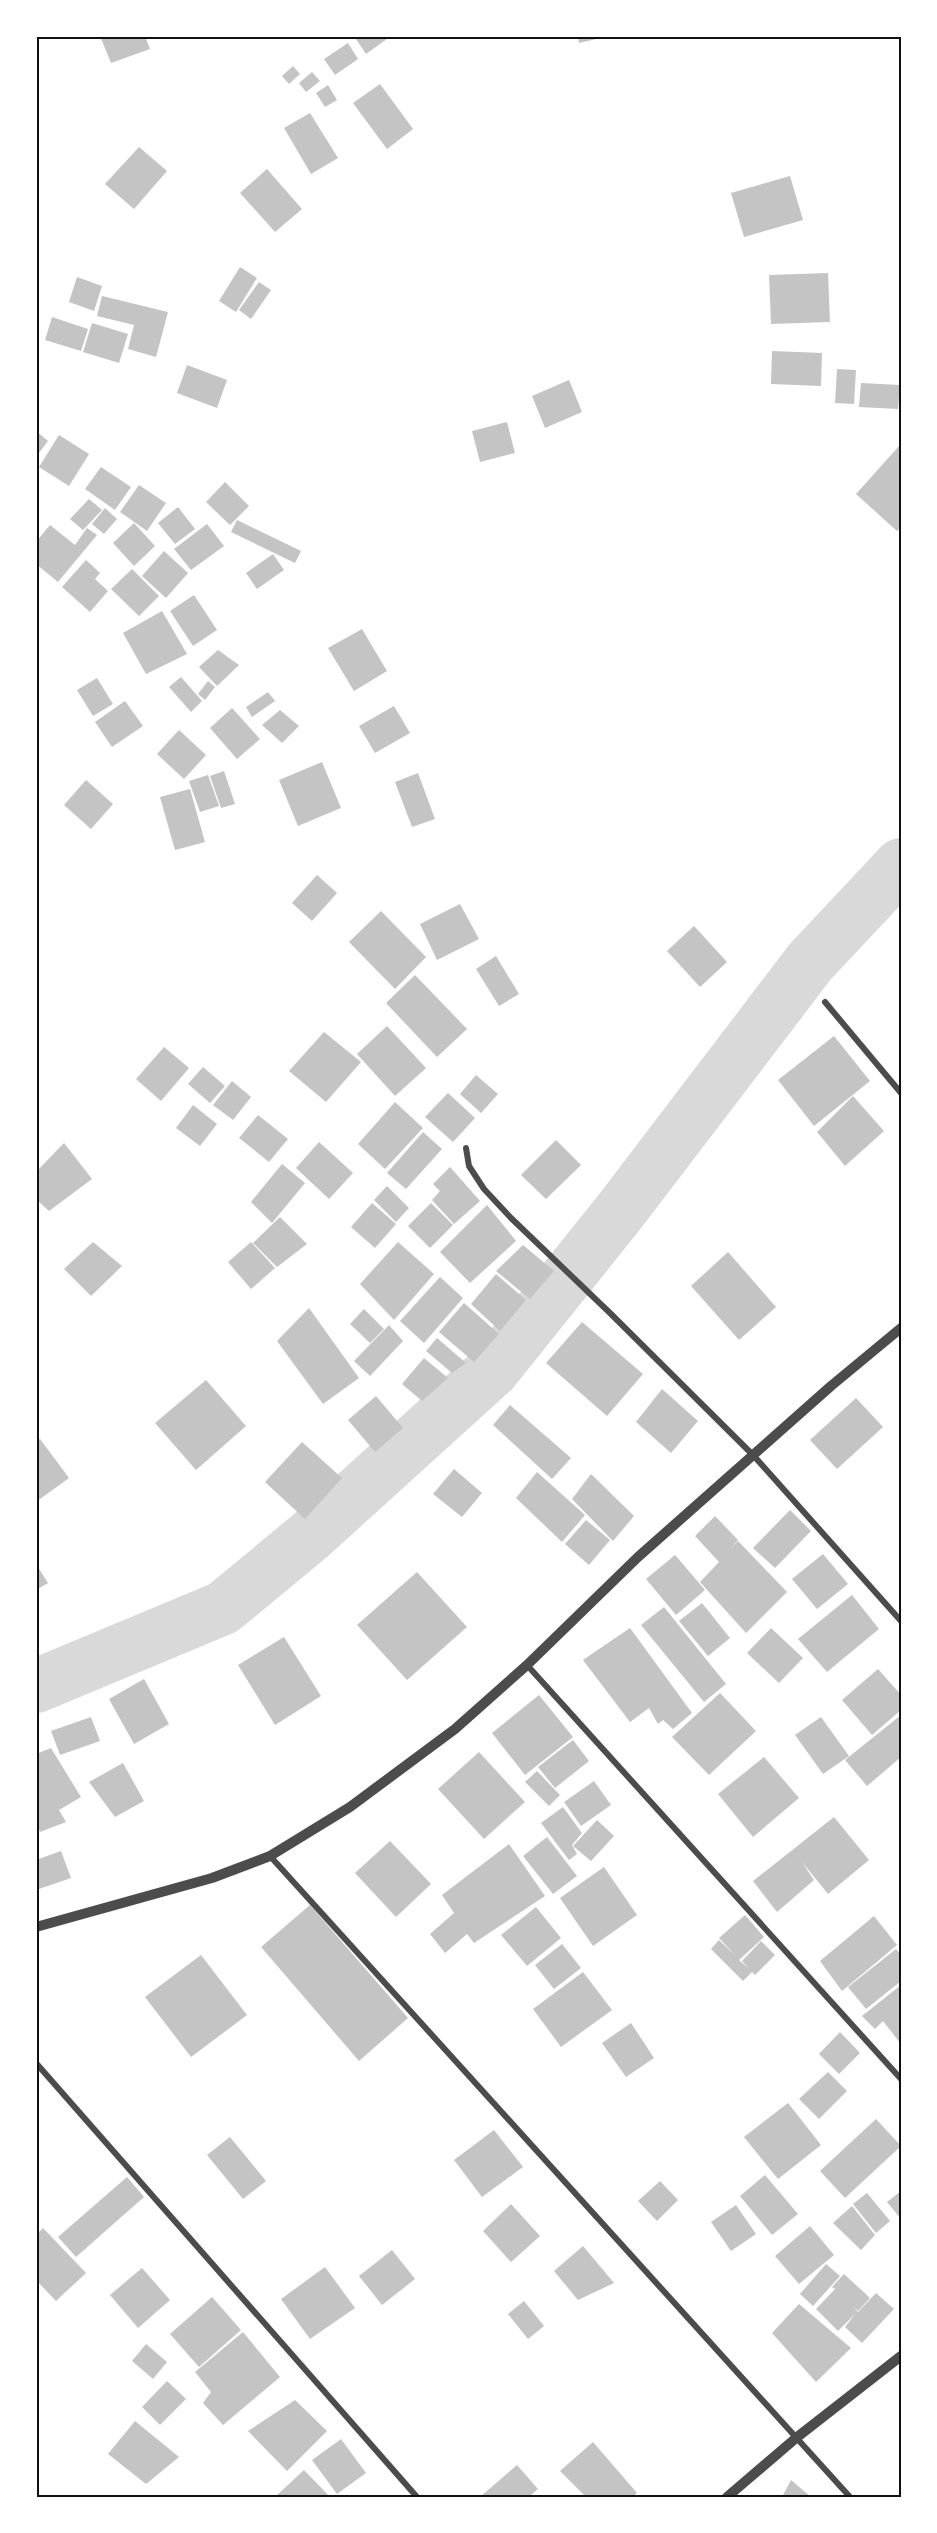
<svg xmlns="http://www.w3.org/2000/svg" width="937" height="2533" font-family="Raleway,sans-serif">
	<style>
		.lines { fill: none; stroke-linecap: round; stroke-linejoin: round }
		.river { stroke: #d9d9d9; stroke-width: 54 }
		.building { fill: #c4c4c4 }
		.minor { stroke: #4c4c4c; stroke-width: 6 }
		.tertiary { stroke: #4c4c4c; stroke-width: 10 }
		.neatline { fill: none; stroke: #111; stroke-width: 2 }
	</style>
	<rect width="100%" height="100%" fill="#fff"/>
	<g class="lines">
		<path class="river" d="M36 1686 223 1608 310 1536 493 1370 621 1210 810 962 901 865"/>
	</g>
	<g class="building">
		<path d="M100 36H145L150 49 111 63Z"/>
		<path d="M354 36H391L366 54Z"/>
		<path d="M578 36H605V37L579 43Z"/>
		<path d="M348 43 358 59 335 75 324 59Z"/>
		<path d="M293 66 300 74 289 84 282 76Z"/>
		<path d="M312 72 320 81 306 92 299 83Z"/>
		<path d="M380 84 413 129 387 149 353 103Z"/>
		<path d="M328 85 337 100 325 107 316 93Z"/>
		<path d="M310 113 338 158 311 174 284 128Z"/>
		<path d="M139 147 167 171 134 209 105 184Z"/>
		<path d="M267 169 302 209 275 232 240 193Z"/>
		<path d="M790 176 803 220 744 237 731 193Z"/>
		<path d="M240 267 257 278 236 312 219 301Z"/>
		<path d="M828 273 830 322 771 324 769 275Z"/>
		<path d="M77 277 102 286 94 311 69 302Z"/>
		<path d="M259 282 271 290 251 319 239 310Z"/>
		<path d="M102 296 168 312 156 357 128 349 134 325 97 316Z"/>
		<path d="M52 317 88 329 81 351 45 340Z"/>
		<path d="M92 323 128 334 119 363 83 352Z"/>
		<path d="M772 351 822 353 821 386 771 384Z"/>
		<path d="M187 365 227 380 217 408 177 393Z"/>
		<path d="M837 369 856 370 854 404 835 403Z"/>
		<path d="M569 380 582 412 545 428 532 396Z"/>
		<path d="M861 383 900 385 898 409 859 407Z"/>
		<path d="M507 422 515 453 480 462 472 431Z"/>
		<path d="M36 431 48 441 36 457Z"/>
		<path d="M59 435 89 454 69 486 39 467Z"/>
		<path d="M900 445 901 527 897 531 856 494Z"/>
		<path d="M101 467 131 487 115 510 85 489Z"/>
		<path d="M225 482 249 506 230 525 206 502Z"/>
		<path d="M139 485 166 503 147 531 120 512Z"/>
		<path d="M89 499 102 510 83 530 70 519Z"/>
		<path d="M178 507 195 529 175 544 158 523Z"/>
		<path d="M105 508 117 519 104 534 92 524Z"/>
		<path d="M237 520 301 551 295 563 231 532Z"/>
		<path d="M134 523 155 546 134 566 113 543Z"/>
		<path d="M207 524 224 546 191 570 174 549Z"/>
		<path d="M50 525 75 545 87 528 97 535 58 582 36 564V542Z"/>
		<path d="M164 551 188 573 166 598 142 576Z"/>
		<path d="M273 554 284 570 257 589 246 573Z"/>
		<path d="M86 560 100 573 95 579 108 591 90 612 62 587Z"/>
		<path d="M132 569 159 596 139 616 111 589Z"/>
		<path d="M194 595 217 630 193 646 170 611Z"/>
		<path d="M162 611 187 654 146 674 123 633Z"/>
		<path d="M362 629 387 671 354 691 328 648Z"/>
		<path d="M218 650 239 665 217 686 199 667Z"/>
		<path d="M181 677 202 701 191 712 169 687Z"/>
		<path d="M97 678 113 704 93 716 77 690Z"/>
		<path d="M208 681 215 687 205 700 198 694Z"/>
		<path d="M268 692 275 701 252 717 246 707Z"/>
		<path d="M125 701 143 726 112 747 95 722Z"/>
		<path d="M394 706 410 733 375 753 359 726Z"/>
		<path d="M232 708 260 739 237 759 210 728Z"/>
		<path d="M280 710 299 726 282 743 262 725Z"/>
		<path d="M179 730 206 755 184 779 157 754Z"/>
		<path d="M322 762 341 808 298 826 279 780Z"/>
		<path d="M224 771 235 804 221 808 210 776Z"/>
		<path d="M418 773 435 819 412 827 395 782Z"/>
		<path d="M208 775 219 806 200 812 189 781Z"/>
		<path d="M86 780 113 804 91 829 64 805Z"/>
		<path d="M190 789 205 842 175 850 160 797Z"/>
		<path d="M317 875 337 893 312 921 292 903Z"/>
		<path d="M460 904 479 939 437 960 420 924Z"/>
		<path d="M381 911 426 957 395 989 349 942Z"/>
		<path d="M694 926 727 962 700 987 667 951Z"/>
		<path d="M496 956 519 994 499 1006 476 969Z"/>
		<path d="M415 975 467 1029 437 1057 386 1003Z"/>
		<path d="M387 1026 426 1068 395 1096 357 1054Z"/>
		<path d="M324 1032 361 1062 326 1102 289 1071Z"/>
		<path d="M834 1036 870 1081 814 1126 778 1080Z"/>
		<path d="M164 1047 189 1068 161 1101 136 1079Z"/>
		<path d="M203 1067 225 1086 210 1103 188 1084Z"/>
		<path d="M476 1075 498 1094 481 1113 460 1094Z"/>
		<path d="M232 1081 251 1097 233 1120 213 1105Z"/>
		<path d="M448 1093 475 1118 453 1142 425 1117Z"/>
		<path d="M853 1096 884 1131 845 1166 817 1132Z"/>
		<path d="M395 1102 423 1128 385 1169 358 1144Z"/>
		<path d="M193 1105 217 1124 200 1146 176 1128Z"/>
		<path d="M258 1115 288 1139 269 1162 239 1138Z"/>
		<path d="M423 1132 442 1149 406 1189 387 1173Z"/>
		<path d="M556 1140 581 1165 546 1199 521 1175Z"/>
		<path d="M319 1142 353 1173 329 1199 296 1168Z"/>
		<path d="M64 1143 92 1179 49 1211 36 1199V1172Z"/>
		<path d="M282 1164 305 1183 272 1223 251 1202Z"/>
		<path d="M450 1167 480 1201 454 1224 432 1200 440 1191 433 1184Z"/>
		<path d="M387 1186 409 1208 396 1222 374 1200Z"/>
		<path d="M372 1203 396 1224 375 1248 351 1227Z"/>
		<path d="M431 1203 453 1225 430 1248 408 1226Z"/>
		<path d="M487 1205 516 1241 470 1283 440 1252Z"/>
		<path d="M280 1217 307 1244 277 1267 253 1243Z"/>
		<path d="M93 1242 122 1266 91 1296 64 1269Z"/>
		<path d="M251 1242 275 1268 251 1289 228 1262Z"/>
		<path d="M398 1242 434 1274 394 1320 360 1284Z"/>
		<path d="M523 1245 554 1271 530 1299 496 1271Z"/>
		<path d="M728 1252 776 1307 739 1340 691 1286Z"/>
		<path d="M496 1274 526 1300 500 1331 471 1304Z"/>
		<path d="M440 1277 463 1298 424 1343 400 1321Z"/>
		<path d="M464 1303 499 1334 474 1362 439 1332Z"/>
		<path d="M309 1308 359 1378 323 1404 277 1341Z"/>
		<path d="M364 1309 384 1329 370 1343 350 1324Z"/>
		<path d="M582 1322 643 1374 607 1416 546 1363Z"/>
		<path d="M389 1325 403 1341 370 1376 354 1361Z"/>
		<path d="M437 1338 466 1363 452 1373 426 1351Z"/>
		<path d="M424 1358 448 1378 422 1401 402 1384Z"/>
		<path d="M206 1380 246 1426 196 1470 155 1423Z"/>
		<path d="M662 1389 698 1421 671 1453 636 1422Z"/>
		<path d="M376 1396 403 1428 375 1452 348 1420Z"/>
		<path d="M856 1398 883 1427 837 1469 810 1440Z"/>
		<path d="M510 1405 571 1458 552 1479 493 1425Z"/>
		<path d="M40 1439 69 1478 36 1502V1442Z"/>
		<path d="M302 1442 342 1478 305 1519 265 1482Z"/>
		<path d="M454 1469 482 1493 462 1517 433 1494Z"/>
		<path d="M537 1472 585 1515 562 1542 516 1498Z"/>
		<path d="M591 1474 634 1516 613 1541 572 1499Z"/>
		<path d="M790 1510 811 1531 775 1568 753 1548Z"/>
		<path d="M715 1516 738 1540 730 1549 738 1541 787 1592 746 1633 700 1582 719 1562 695 1536Z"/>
		<path d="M586 1520 610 1540 589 1565 565 1544Z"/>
		<path d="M823 1554 848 1584 817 1609 792 1579Z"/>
		<path d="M675 1555 705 1590 676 1615 646 1579Z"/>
		<path d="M36 1564 48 1583 36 1590Z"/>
		<path d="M417 1572 467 1627 407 1680 357 1625Z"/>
		<path d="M852 1595 879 1629 827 1672 798 1639Z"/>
		<path d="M702 1603 730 1638 708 1656 679 1621Z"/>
		<path d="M664 1607 726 1684 704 1702 641 1625Z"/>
		<path d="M630 1628 692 1713 673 1729 663 1720 658 1724 649 1708 630 1722 583 1660Z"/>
		<path d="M771 1628 803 1658 779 1683 747 1653Z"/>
		<path d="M284 1637 321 1696 275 1725 238 1665Z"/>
		<path d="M878 1669 901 1695V1710L872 1735 842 1700Z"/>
		<path d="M144 1679 169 1724 134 1744 109 1699Z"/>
		<path d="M720 1693 756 1731 709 1775 672 1737Z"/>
		<path d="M539 1695 573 1737 525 1775 492 1733Z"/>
		<path d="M901 1715V1757L867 1786 845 1760Z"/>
		<path d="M91 1717 100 1741 60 1755 51 1731Z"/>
		<path d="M821 1717 849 1756 823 1774 795 1735Z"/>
		<path d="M573 1740 589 1761 555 1788 538 1767Z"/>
		<path d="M51 1748 81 1797 59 1810 66 1822 40 1832 36 1821V1754Z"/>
		<path d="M479 1752 525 1802 484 1839 438 1789Z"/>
		<path d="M764 1757 799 1798 753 1837 718 1794Z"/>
		<path d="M123 1763 144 1801 115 1817 89 1782Z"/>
		<path d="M537 1771 560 1795 549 1806 525 1782Z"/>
		<path d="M594 1781 611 1805 581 1826 564 1802Z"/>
		<path d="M563 1807 582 1833 572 1845 571 1843 577 1854 569 1860 541 1823Z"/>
		<path d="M834 1817 869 1860 828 1894 802 1862 814 1880 777 1912 753 1881Z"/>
		<path d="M597 1820 614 1836 591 1861 573 1846Z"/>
		<path d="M547 1837 577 1876 553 1894 523 1856Z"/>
		<path d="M390 1841 431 1884 396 1917 355 1873Z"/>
		<path d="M509 1844 545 1896 474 1943 467 1934 445 1953 430 1934 454 1913 442 1895Z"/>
		<path d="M61 1851 71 1878 36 1890V1860Z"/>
		<path d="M604 1867 637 1915 593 1946 560 1898Z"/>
		<path d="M310 1905 408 2018 359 2061 261 1947Z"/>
		<path d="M536 1907 561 1938 527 1966 501 1935Z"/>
		<path d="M745 1915 764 1937 739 1960 748 1968 742 1961 761 1941 775 1955 755 1975 752 1972 743 1981 711 1949 719 1940 736 1956 719 1938Z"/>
		<path d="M874 1916 897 1945 842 1991 820 1961Z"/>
		<path d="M562 1944 581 1968 554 1989 535 1965Z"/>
		<path d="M896 1949 901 1955V1981L866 2009 848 1987Z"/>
		<path d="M201 1955 247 2015 191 2057 145 1997Z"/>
		<path d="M583 1972 612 2010 561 2047 533 2009Z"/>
		<path d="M901 1985V2044L883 2021 875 2029 862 2016Z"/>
		<path d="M631 2023 654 2058 626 2077 602 2043Z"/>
		<path d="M840 2032 860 2053 839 2074 819 2054Z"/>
		<path d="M828 2072 847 2091 819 2119 799 2099Z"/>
		<path d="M788 2103 821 2145 778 2179 744 2137Z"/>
		<path d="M876 2119 901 2146 845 2198 820 2171Z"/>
		<path d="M494 2130 523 2167 482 2197 454 2160Z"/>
		<path d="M230 2137 266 2181 243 2199 207 2155Z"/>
		<path d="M765 2175 798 2214 772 2235 740 2196Z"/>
		<path d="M127 2177 144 2197 76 2257 58 2237Z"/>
		<path d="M660 2181 678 2200 657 2221 638 2201Z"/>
		<path d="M901 2191V2219L887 2202Z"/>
		<path d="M867 2193 890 2221 876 2233 853 2204Z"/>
		<path d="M511 2204 540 2236 511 2262 483 2231Z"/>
		<path d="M736 2205 756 2234 731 2251 711 2222Z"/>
		<path d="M852 2206 875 2235 861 2250 833 2223Z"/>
		<path d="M810 2226 834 2255 799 2284 775 2256Z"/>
		<path d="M43 2228 86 2273 56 2301 36 2280V2235Z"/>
		<path d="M583 2246 614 2283 578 2300 554 2271Z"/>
		<path d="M392 2250 415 2279 382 2305 359 2276Z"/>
		<path d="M826 2264 840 2276 813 2306 800 2294Z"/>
		<path d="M325 2267 355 2308 310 2339 281 2299Z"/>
		<path d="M142 2268 170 2300 138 2328 110 2295Z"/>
		<path d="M844 2274 870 2298 858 2311 852 2306 858 2312 876 2293 894 2309 862 2343 845 2327 855 2314 838 2331 816 2309 835 2289 832 2287Z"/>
		<path d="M212 2297 241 2330 199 2367 170 2334Z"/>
		<path d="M524 2301 544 2326 528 2339 508 2314Z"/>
		<path d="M799 2304 851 2348 816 2382 772 2333Z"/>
		<path d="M243 2332 280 2377 223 2425 203 2403 211 2392 195 2372Z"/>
		<path d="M146 2344 167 2362 153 2379 132 2361Z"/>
		<path d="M167 2381 186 2399 160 2425 142 2407Z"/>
		<path d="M295 2400 327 2431 287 2471 248 2431Z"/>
		<path d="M135 2421 179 2457 146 2484 108 2454Z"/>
		<path d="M341 2439 366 2473 337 2494 312 2460Z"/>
		<path d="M593 2442 637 2493 632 2497H586L560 2471Z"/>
		<path d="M517 2465 538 2489 529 2497H480Z"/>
		<path d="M304 2470 330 2497H275Z"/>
		<path d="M791 2480 811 2497H782Z"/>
	</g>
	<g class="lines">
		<g class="minor">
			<path d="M825 1002 901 1093"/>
			<path d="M466 1148 469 1166 484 1189 511 1218 610 1313 753 1455 901 1621"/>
			<path d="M527 1665 901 2079"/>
			<path d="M270 1856 850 2497"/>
			<path d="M36 2063 417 2497"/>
		</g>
		<g class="tertiary">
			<path d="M36 1927 212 1878 270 1856 350 1807 455 1729 527 1665 638 1557 831 1386 901 1328"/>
			<path d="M727 2497 796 2438 901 2356"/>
		</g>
	</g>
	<rect width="937" height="2533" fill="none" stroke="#ffffff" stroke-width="75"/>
	<rect x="38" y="38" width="862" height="2458" class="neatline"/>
</svg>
